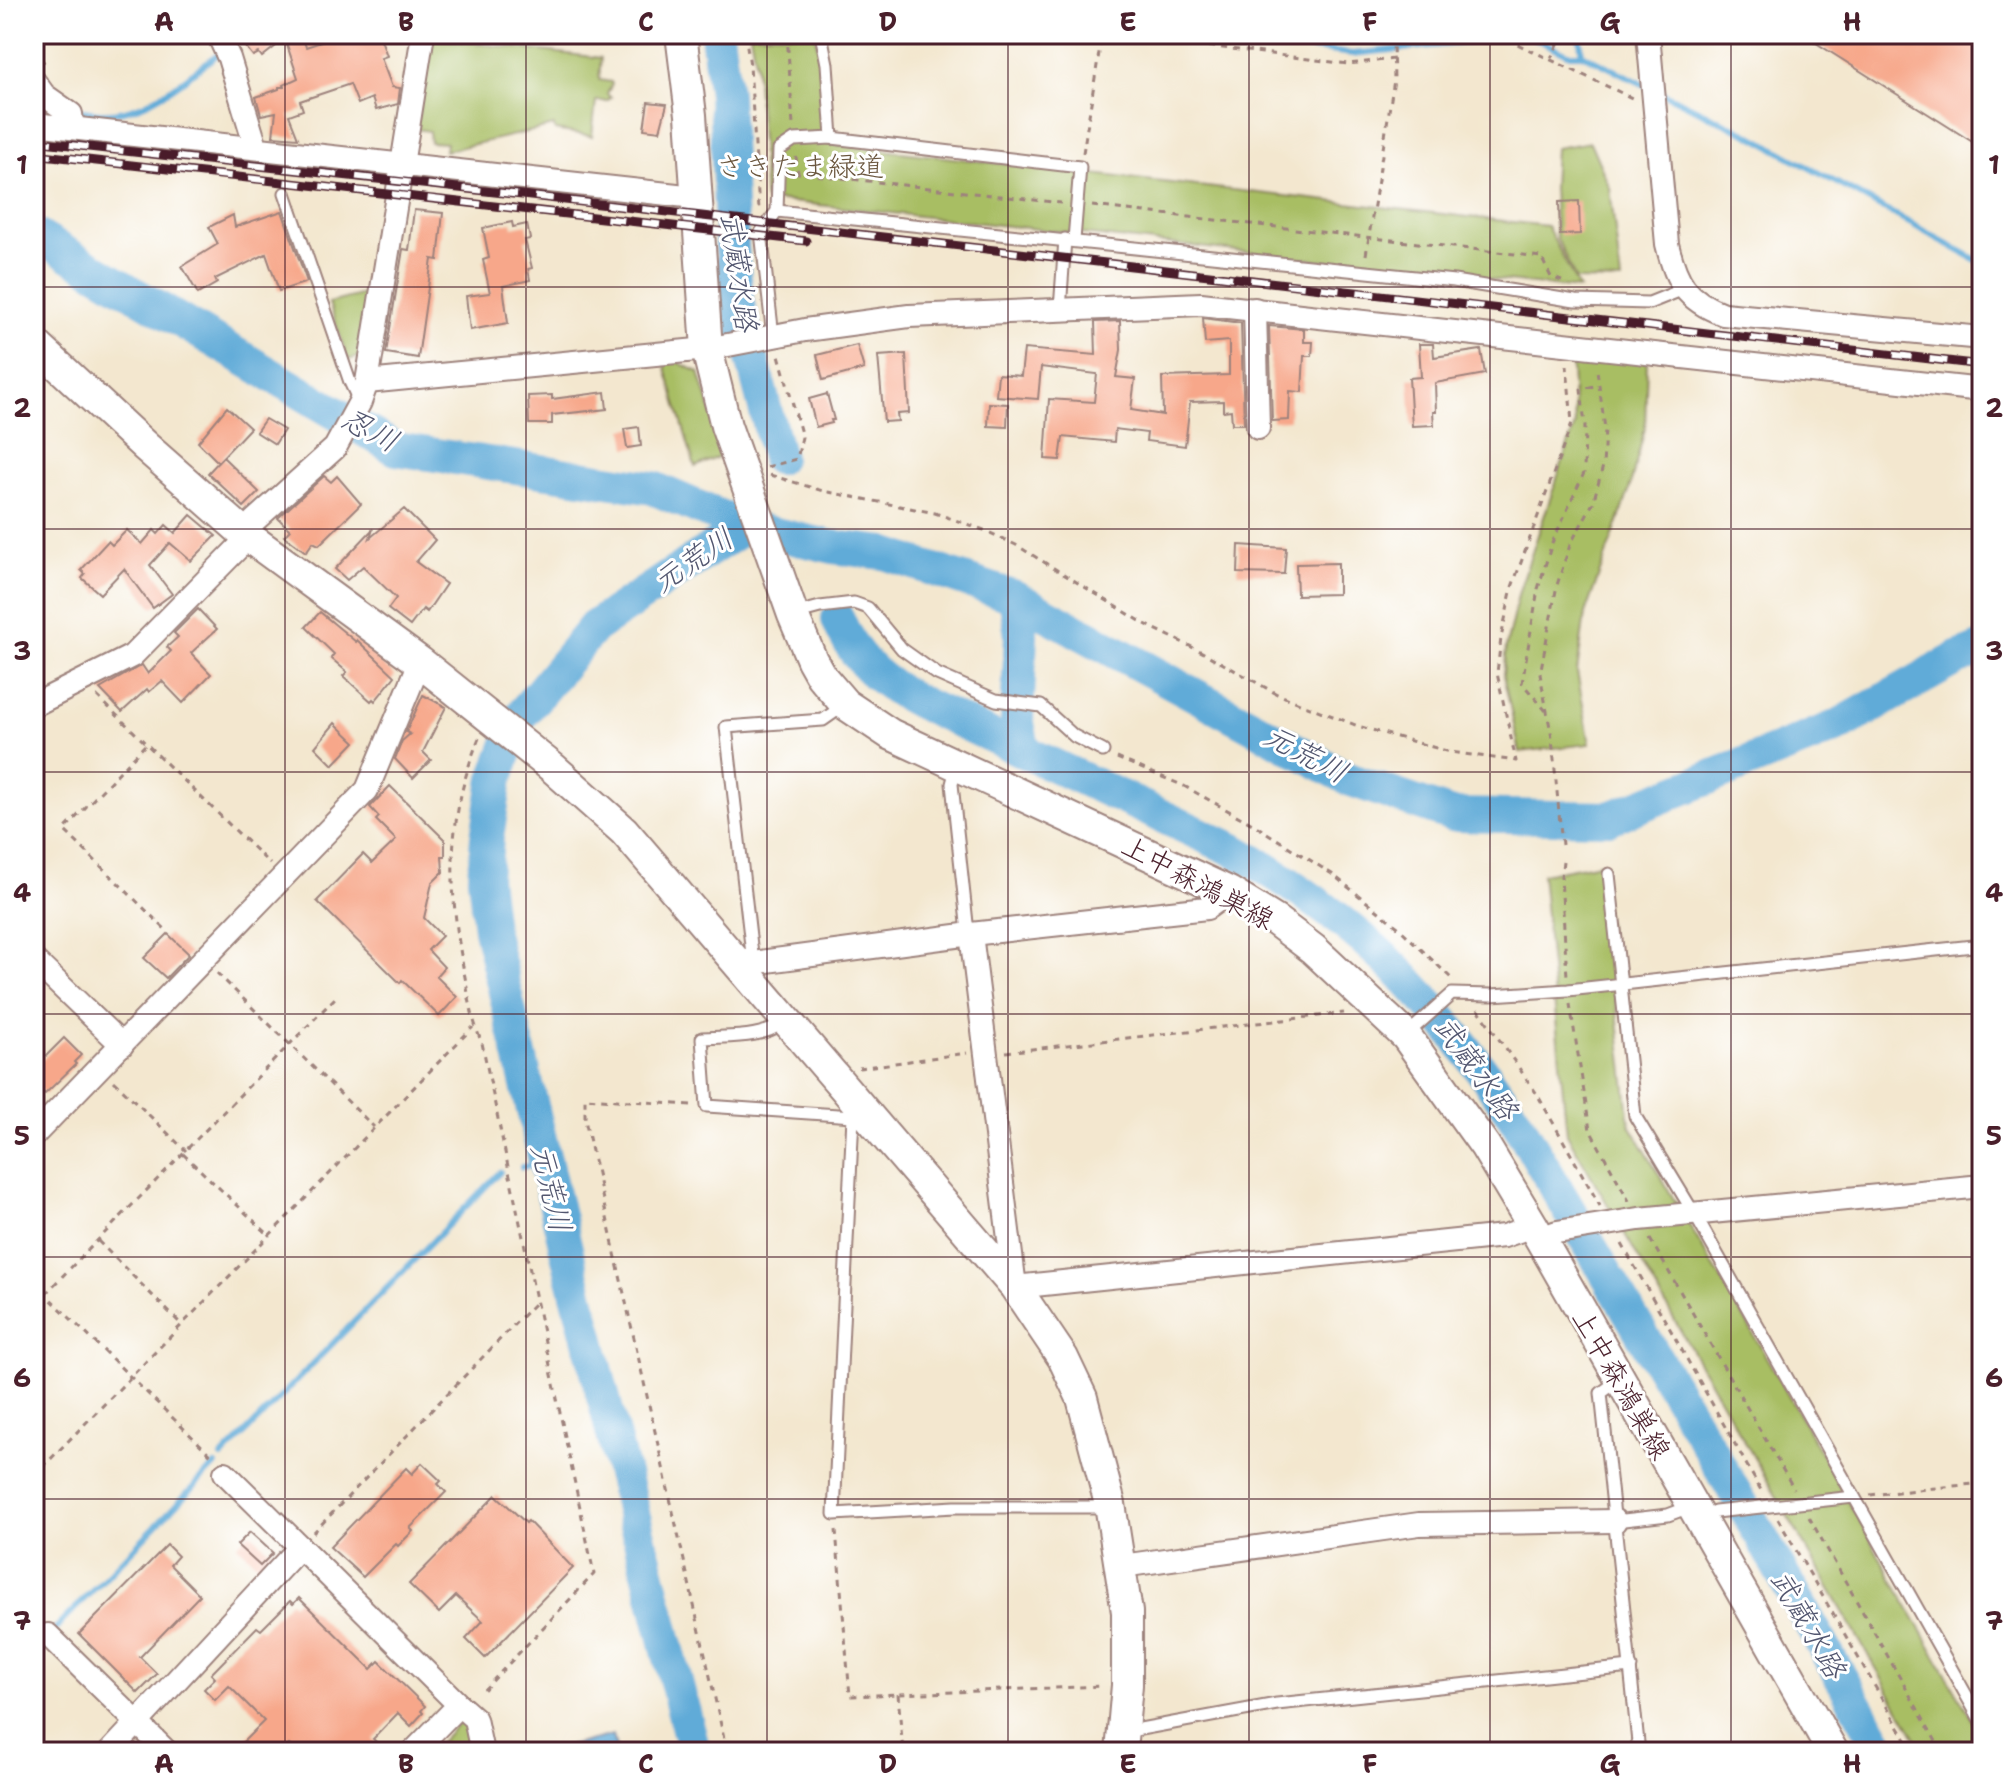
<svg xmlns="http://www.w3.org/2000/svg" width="2016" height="1786" font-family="'Shantell Sans','Klee One',sans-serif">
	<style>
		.green { fill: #a8be63; stroke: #796e47; stroke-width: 2 }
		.water { fill: #60abd8; stroke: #556582; stroke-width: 2 }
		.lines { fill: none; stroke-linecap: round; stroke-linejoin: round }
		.stream { stroke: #60abd8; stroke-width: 6 }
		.river { stroke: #60abd8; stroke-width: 34 }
		.building { fill: #f7a78a }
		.lane-casing { stroke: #9e837d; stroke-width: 15 }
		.street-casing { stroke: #9e837d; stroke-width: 26 }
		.secondary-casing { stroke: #9e837d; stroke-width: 34 }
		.path { stroke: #9e837d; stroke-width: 3; stroke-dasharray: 6 6; stroke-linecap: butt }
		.lane { stroke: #fff; stroke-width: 11 }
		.street { stroke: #fff; stroke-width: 22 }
		.secondary { stroke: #fff; stroke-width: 30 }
		.rail-casing { stroke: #4a1f2b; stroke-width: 9 }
		.rail { stroke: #fff; stroke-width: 6; stroke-dasharray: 18; stroke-linecap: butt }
		.grid { fill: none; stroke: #4a1f2b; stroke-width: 2; stroke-opacity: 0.55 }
		.labels { text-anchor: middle; stroke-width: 6; stroke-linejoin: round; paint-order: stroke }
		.park-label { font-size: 28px; fill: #6b573f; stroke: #fff }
		.street-label { font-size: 28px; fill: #4a1f2b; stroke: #fff }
		.water-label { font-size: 30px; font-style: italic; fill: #535770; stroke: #fff }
		.neatline { fill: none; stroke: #4a1f2b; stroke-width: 3 }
		.grid-label { font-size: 26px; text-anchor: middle; font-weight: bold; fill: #4a1f2b }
	</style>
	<rect width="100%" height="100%" fill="#fff"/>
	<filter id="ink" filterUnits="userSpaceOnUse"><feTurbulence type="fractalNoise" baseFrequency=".0125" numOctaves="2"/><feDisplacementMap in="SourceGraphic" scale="16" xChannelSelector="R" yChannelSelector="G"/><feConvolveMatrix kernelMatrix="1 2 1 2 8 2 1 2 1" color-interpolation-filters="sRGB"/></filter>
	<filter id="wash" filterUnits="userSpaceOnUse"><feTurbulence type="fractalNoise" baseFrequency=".006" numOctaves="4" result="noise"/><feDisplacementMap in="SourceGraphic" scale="32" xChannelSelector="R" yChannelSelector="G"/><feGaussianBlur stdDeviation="1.8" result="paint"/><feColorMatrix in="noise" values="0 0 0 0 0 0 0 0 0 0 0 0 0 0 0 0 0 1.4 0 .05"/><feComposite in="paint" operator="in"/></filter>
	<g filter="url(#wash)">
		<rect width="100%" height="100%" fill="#f3e7cf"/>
		<g class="green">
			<path d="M750 34H815L822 69 826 139 831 144 1547 226 1579 289 765 199 756 66Z"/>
			<path d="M431 38 601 58 599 80 611 82 612 84 607 94 611 98 607 101H596L592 136 555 130 554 126 445 151 446 143 430 142 429 131 416 129Z"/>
			<path d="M1590 142 1610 188 1621 281 1576 280 1556 237 1553 188 1555 148Z"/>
			<path d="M372 292 362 356 348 360 329 303Z"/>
			<path d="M1571 349 1647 359 1645 428 1628 494 1585 614 1577 672 1590 744 1520 752 1503 675 1506 647 1519 591 1575 425Z"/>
			<path d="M664 362H677L699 372 724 455 695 467Z"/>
			<path d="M1600 863 1630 1125 1743 1316 1982 1737V1752H1924L1567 1134 1542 874Z"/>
			<path d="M459 1722 466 1724 473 1752H431Z"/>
		</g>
		<path class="water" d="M613 1735 617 1752H545Z"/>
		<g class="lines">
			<g class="stream">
				<path d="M1195 34 1352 54 1471 42 1477 38"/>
				<path d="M1527 34 1567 54H1582L1647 86"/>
				<path d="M1579 34 1582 54"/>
				<path d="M237 39 243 34"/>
				<path d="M34 63 43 76"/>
				<path d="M1660 92 1748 134 1982 263"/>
				<path d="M83 111C139 123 175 85 218 54"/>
				<path d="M522 1167 545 1163"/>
				<path d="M222 1457 500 1172"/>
				<path d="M53 1631 215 1465"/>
				<path d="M34 1651 45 1639"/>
			</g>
			<g class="river">
				<path d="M717 34 725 95 732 248 737 301 778 458"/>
				<path d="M34 234 396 449 653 488 744 527 833 547 884 553 1015 597 1351 780 1452 815 1610 818 1838 726 1958 658 1982 648"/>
				<path d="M1015 597 1021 635 1017 719 1024 752"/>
				<path d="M838 619C855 663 884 685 925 705L1234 850C1361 921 1437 999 1516 1120L1763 1540 1883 1752"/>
				<path d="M694 1752 572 1274 490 929 484 878 487 837 496 779 518 719 594 627 744 527"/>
			</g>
		</g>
		<g id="blocks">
			<g class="building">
				<path d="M256 34H301L306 47 345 34 349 35 351 39 361 34H379L387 56 381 58 392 87 400 88 398 104 376 110 372 98 358 104 350 84 300 101 303 110 289 115 298 138 273 136 276 112 261 115 256 97 279 89V87H284L283 85 298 78 285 39 262 57 259 53 253 56 243 43Z"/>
				<path d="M1802 34H1982V148Z"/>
				<path d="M648 102 667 104 660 131 644 129Z"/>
				<path d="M1579 201 1580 234 1560 235 1559 202Z"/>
				<path d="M414 210 443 213 438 260 432 259 418 358 386 353 403 249 409 250Z"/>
				<path d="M282 211 307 282 279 291 266 254 215 279 217 283 198 294 182 266 218 244 209 227 233 215 235 227Z"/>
				<path d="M512 222 513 227 527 224 530 239 525 240 532 268 528 269 530 280 503 286 508 323 470 330 466 296 490 293 483 260 489 258 483 228Z"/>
				<path d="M1203 318 1241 323 1244 424H1232L1231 410 1223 411V401L1190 402 1185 446 1146 441 1147 433 1115 429 1114 442 1063 437 1060 460 1045 459 1049 399 1094 402 1097 374 1041 367 1038 399 996 396 998 374 1021 376 1024 349 1096 355 1095 322 1120 321 1121 350 1116 377 1135 379 1131 410 1163 415 1162 377 1229 375V341L1205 343Z"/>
				<path d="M1269 326 1304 329V342H1313L1312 356H1304L1302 392 1290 391 1289 420 1272 421Z"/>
				<path d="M1419 344H1433L1434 357 1481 350 1485 374 1435 383 1436 412H1433L1434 425 1412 426 1409 378 1421 377Z"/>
				<path d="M857 345 864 369 823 380 817 355Z"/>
				<path d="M906 354 909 413 897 414 898 421 884 422 878 356Z"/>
				<path d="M605 392 607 409 552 415V424H529L528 396 552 395V399Z"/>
				<path d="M827 394 834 420H831L832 423 816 427 809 399Z"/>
				<path d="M989 403 1008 404 1007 427 988 426Z"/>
				<path d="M227 407 250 428 218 462 198 442Z"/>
				<path d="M265 419 284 430 275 444 256 432Z"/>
				<path d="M639 427 641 446 627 448 624 429Z"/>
				<path d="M223 457 259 492 244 507 208 473Z"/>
				<path d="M324 476 331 482 337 476 361 504 319 545 313 542 306 552 284 536 290 530 278 518Z"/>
				<path d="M404 509 435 540 416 562 446 584 427 612 423 609 410 626 388 609 396 598 363 566 347 580 335 569 373 529 370 538Z"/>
				<path d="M191 515 216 536 191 561 170 543 150 565 172 594 153 608 124 569 100 594 82 578 85 574 81 570 108 541 112 545 127 530 142 544 154 530 158 534 166 525 175 533Z"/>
				<path d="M1239 545 1286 548 1284 574 1238 573Z"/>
				<path d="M1338 563V594L1297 595 1296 564Z"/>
				<path d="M198 609 217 629 191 653 211 674 183 703 162 681 149 692 147 689 122 712 100 689 142 665 148 674 171 651 167 647 178 637 174 633Z"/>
				<path d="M320 612 356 642 357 640 395 676 375 701 373 699 371 701 343 676 347 672 331 658 334 654 306 627Z"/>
				<path d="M423 695 446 707 423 752 431 760 413 778 395 759 402 741 410 734 406 732Z"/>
				<path d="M335 723 355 742 333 765 315 747Z"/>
				<path d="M390 786 445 840V856H442L443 872 432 883 424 918 442 936 428 950 444 967 436 976 457 997 439 1016 402 980 400 983 317 901 363 854 372 863 396 840 376 820 379 817 370 807Z"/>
				<path d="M168 934 189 954 166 978 144 958Z"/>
				<path d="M64 1038 81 1055 74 1062 76 1064 45 1094 34 1084V1068Z"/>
				<path d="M422 1463 441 1481 438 1484 446 1492 410 1528 413 1531 398 1546 396 1544 363 1577 330 1547 406 1468 412 1474Z"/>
				<path d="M496 1495 526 1523 528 1521 573 1568 485 1658 466 1639 483 1621 456 1596 439 1613 409 1584Z"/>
				<path d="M250 1532 273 1553 260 1566 237 1545Z"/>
				<path d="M167 1545 178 1556 170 1565 200 1595 140 1657 157 1674 138 1693 79 1634Z"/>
				<path d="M299 1598 371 1669 379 1661 425 1706 421 1711 423 1713 411 1726 398 1713 373 1739 387 1752H296L289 1745 282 1752H233L264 1721 229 1686 215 1700 204 1689 215 1678 211 1674 257 1627 261 1630 290 1601 293 1604Z"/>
			</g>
		</g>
	</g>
	<g filter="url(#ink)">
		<use href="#blocks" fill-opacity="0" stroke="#9e837d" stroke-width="2"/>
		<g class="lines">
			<defs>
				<g id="lane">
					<path d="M821 34 827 64 832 138"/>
					<path d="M285 193 350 382 359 401"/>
					<path d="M777 211 1454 281 1575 301 1649 303 1684 289"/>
					<path d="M1060 310 1065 239"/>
					<path d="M773 336 761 232 777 211 779 150 794 140 832 138 1080 167 1074 240"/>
					<path d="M794 614 820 607 854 603 868 608 902 649 937 674 996 700 1041 706 1074 736 1103 751"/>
					<path d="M956 769 952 784 967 923 971 934"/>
					<path d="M1609 874 1635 1116 1695 1215 1982 1723"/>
					<path d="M753 963 726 727 823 720 843 706"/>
					<path d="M784 1022C762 1039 729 1036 702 1038L707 1106 853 1116 857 1113"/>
					<path d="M1406 1035 1452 994 1491 995 1568 990 1982 945"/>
					<path d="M853 1116 834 1514 955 1507H1098L1106 1504"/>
					<path d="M1619 1380 1601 1393 1639 1752"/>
					<path d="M1701 1519 1715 1512 1854 1497"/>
					<path d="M1615 1521 1668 1515 1692 1506"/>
					<path d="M1124 1732 1277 1704 1631 1667"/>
				</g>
				<g id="street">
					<path d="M218 34 229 58 256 147"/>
					<path d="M1648 34 1667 244C1676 282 1686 300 1723 314L1982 338"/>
					<path d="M34 81 44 95 71 114 73 128"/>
					<path d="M34 124 695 197"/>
					<path d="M1255 309 1258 428"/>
					<path d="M367 382 707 349 805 330 909 316 1201 304 1982 390"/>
					<path d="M34 705 132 656 238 548 254 521 335 448 360 402 367 382 423 34"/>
					<path d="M971 934 1015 1287 1504 1236 1533 1226"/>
					<path d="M34 960 122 1045"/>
					<path d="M737 965 971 934 1207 908 1229 892"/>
					<path d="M34 1135 367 790 420 662"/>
					<path d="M1540 1238 1557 1232 1639 1219 1982 1186"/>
					<path d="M225 1473 300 1547"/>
					<path d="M1122 1566 1419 1524 1615 1521"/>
					<path d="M48 1635 167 1752"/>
					<path d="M459 1705 475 1719 482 1752"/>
					<path d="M110 1752 300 1547 459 1705 413 1752"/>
				</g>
				<g id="secondary">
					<path d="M681 34 691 115 707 349 726 426 793 615 812 660 821 676 845 704 890 734 1229 892 1276 921 1313 949 1406 1036 1485 1146 1533 1226 1833 1752"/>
					<path d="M34 343 146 447 246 535 420 662 553 768 624 831 1015 1287 1063 1358 1082 1398 1110 1504 1127 1612V1685L1121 1752"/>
				</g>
			</defs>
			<use href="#lane" class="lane-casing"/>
			<use href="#street" class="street-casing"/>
			<use href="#secondary" class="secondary-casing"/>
			<g class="path">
				<path d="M745 34 750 65 759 210"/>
				<path d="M787 34 793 126"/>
				<path d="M1114 34 1348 64 1394 59"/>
				<path d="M1496 34 1632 98"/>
				<path d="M1551 34 1558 44 1551 58"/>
				<path d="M34 48 45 64"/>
				<path d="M1083 153 1102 34"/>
				<path d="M796 157 798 173 1061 203"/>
				<path d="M1092 206 1541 257 1551 277 1567 283"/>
				<path d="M1366 255 1394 80 1393 42 1465 34"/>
				<path d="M767 467 797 459 802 437 779 355"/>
				<path d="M770 475 823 491 935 513 984 530 1016 545 1145 624 1202 652 1277 694 1358 726 1450 752 1516 761 1497 673 1501 638 1512 587 1572 423 1567 366"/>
				<path d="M97 696 270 864"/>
				<path d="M1546 711 1522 683 1538 589 1552 543 1584 473 1585 425 1581 389 1599 385"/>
				<path d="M479 738C446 820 448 887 464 972 469 997 472 1021 482 1043L594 1574 480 1694"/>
				<path d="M145 745 64 830 166 930"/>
				<path d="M1117 758 1184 786 1256 826 1332 874 1398 927 1452 979"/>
				<path d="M1562 845 1552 738 1540 674 1557 585 1570 545 1593 503 1603 466 1605 429 1597 370"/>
				<path d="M1563 861 1561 877 1567 977"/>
				<path d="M217 973 374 1127"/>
				<path d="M1570 1004 1590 1130 1629 1201"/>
				<path d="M1478 1009 1537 1094 1600 1206"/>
				<path d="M1006 1052 1344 1013"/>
				<path d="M859 1068 967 1053"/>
				<path d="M114 1081 186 1151"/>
				<path d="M691 1105 585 1098V1120L727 1752"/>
				<path d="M183 1154 269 1235"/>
				<path d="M1650 1239 1794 1489"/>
				<path d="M98 1241 181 1324"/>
				<path d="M1622 1244 1762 1492"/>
				<path d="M34 1283 213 1457"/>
				<path d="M45 1294 337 996"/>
				<path d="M34 1476 473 1027"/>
				<path d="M1870 1495 1982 1483"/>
				<path d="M1809 1517 1942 1752"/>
				<path d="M1778 1519 1913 1752"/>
				<path d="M836 1530 850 1696 1103 1686"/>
				<path d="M313 1533 536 1302"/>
				<path d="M898 1694 903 1752"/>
			</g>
			<use href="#lane" class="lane"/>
			<use href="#street" class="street"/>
			<use href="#secondary" class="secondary"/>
			<defs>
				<g id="rail">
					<path d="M34 141 522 195 1982 365"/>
					<path d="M34 154 806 241"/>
				</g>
			</defs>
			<use href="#rail" class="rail-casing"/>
			<use href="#rail" class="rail"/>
		</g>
	</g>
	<path class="grid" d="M285 34V1752M526 34V1752M767 34V1752M1008 34V1752M1249 34V1752M1490 34V1752M1731 34V1752M34 287H1982M34 529H1982M34 772H1982M34 1014H1982M34 1257H1982M34 1499H1982"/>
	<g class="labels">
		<g class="park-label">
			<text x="800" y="176">さきたま緑道</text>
		</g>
		<g class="street-label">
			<text transform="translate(1198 882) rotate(28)" y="10">上中森鴻巣線</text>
			<text transform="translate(1622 1384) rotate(60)" y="10">上中森鴻巣線</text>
		</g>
		<g class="water-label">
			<text transform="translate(739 272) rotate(82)" y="10">武蔵水路</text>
			<text transform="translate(370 430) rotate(27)" y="10">忍川</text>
			<text transform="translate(693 560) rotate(-34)" y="10">元荒川</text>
			<text transform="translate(1306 754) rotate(28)" y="10">元荒川</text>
			<text transform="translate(1476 1068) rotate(54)" y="10">武蔵水路</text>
			<text transform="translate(551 1188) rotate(77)" y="10">元荒川</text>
			<text transform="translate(1808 1624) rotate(60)" y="10">武蔵水路</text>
		</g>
	</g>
	<rect width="2016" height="1786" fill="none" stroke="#fff" stroke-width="88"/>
	<rect x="44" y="44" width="1928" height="1698" class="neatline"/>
	<g class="grid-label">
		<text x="164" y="31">A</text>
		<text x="406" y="31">B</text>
		<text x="646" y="31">C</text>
		<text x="888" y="31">D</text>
		<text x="1128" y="31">E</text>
		<text x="1370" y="31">F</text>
		<text x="1610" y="31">G</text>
		<text x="1852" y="31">H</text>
		<text x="22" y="174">1</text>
		<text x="1994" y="174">1</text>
		<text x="22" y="417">2</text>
		<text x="1994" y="417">2</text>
		<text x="22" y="660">3</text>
		<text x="1994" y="660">3</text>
		<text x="22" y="902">4</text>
		<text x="1994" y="902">4</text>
		<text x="22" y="1145">5</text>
		<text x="1994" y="1145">5</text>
		<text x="22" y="1387">6</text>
		<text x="1994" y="1387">6</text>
		<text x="22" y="1630">7</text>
		<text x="1994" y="1630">7</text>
		<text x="164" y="1773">A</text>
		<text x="406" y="1773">B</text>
		<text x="646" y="1773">C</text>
		<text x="888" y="1773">D</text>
		<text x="1128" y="1773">E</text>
		<text x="1370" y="1773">F</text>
		<text x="1610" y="1773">G</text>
		<text x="1852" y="1773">H</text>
	</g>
</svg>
